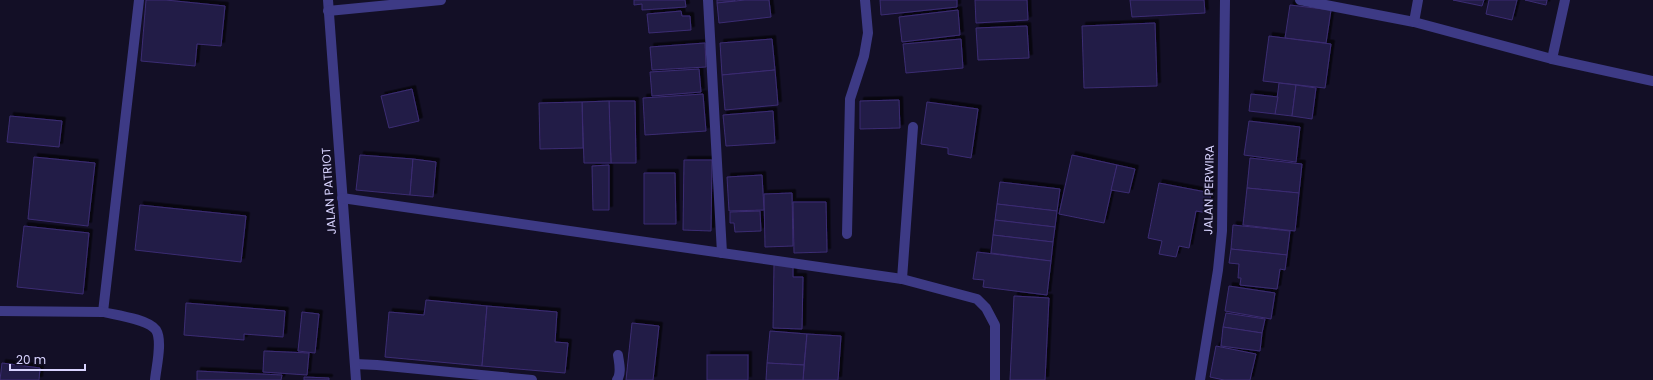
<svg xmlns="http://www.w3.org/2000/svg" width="1653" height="380" font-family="Poppins,sans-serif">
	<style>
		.building { fill: #241b47; stroke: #3b2d73; filter: url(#shadow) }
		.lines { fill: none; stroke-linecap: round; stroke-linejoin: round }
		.lane { stroke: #3d3a85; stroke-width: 10 }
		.street { stroke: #3d3a85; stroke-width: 10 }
		.labels { text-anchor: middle; stroke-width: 3.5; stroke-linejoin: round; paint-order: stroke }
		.street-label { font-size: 12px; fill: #d9d4ff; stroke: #130f26 }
	</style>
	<defs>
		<filter id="shadow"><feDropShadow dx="3.5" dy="-3.5" stdDeviation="0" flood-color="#0009"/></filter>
	</defs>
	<rect width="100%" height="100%" fill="#130f26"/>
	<g class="building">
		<path d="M146 0H166L225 6 221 46 197 44 195 66 141 61Z"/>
		<path d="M634 0H685L686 7 642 10V4L634 5Z"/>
		<path d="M717 0H735V1L717 3Z"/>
		<path d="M745 0H769L771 17 719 23 717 3Z"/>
		<path d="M880 0H957V7L881 15Z"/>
		<path d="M975 0H1027L1028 20 976 23Z"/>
		<path d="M1130 0H1204L1205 13 1132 17Z"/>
		<path d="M1453 0H1484L1482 6Z"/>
		<path d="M1489 0H1517L1512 20 1486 14Z"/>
		<path d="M1525 0H1547L1546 5Z"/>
		<path d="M1290 5 1331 10 1326 43 1285 38Z"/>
		<path d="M958 10 960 35 902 42 899 17Z"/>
		<path d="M681 11 682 16H690L691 30 649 33 647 14Z"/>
		<path d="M1155 23 1157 86 1084 88 1082 26Z"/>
		<path d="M1027 26 1029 58 978 60 976 28Z"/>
		<path d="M1269 36 1331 44 1325 88 1263 81Z"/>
		<path d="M772 39 775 70 722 75 720 43Z"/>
		<path d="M961 39 963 68 906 73 903 44Z"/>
		<path d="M705 43 706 67 652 70 650 47Z"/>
		<path d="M699 69 701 92 652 96 650 72Z"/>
		<path d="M775 70 778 105 725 110 722 75Z"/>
		<path d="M1279 83 1296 85 1292 116 1275 114Z"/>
		<path d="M1296 85 1316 88 1312 119 1292 116Z"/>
		<path d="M412 89 419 121 389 128 381 96Z"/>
		<path d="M703 94 706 131 645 135 643 98Z"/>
		<path d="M1251 94 1278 97 1275 114 1249 111Z"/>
		<path d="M899 100 900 128 860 129V101Z"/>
		<path d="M609 101H635L636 163H611Z"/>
		<path d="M609 101 611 163H584L582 102Z"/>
		<path d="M582 102 583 148 540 149 539 103Z"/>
		<path d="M927 102 978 109 971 158 948 154V148L921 144Z"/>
		<path d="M773 111 775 143 726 146 723 115Z"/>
		<path d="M10 116 62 121 59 147 7 142Z"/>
		<path d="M1249 121 1300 127 1296 162 1244 155Z"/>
		<path d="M360 155 413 159 410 195 356 190Z"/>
		<path d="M1072 155 1117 165 1104 223 1059 214Z"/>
		<path d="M34 157 95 163 88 226 28 219Z"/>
		<path d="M1250 158 1302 164 1299 193 1247 188Z"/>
		<path d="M413 159 436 162 433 197 410 195Z"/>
		<path d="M684 160H712L711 231 683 230Z"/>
		<path d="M609 165V210H593L592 166Z"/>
		<path d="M1117 165 1135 169 1129 193 1111 190Z"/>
		<path d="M644 173H675L676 224H644Z"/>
		<path d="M762 175 764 210 729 211 727 177Z"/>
		<path d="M1000 182 1060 189 1057 211 997 204Z"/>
		<path d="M1159 183 1211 193 1208 213 1196 211 1189 248 1179 246 1176 257 1159 254 1162 241 1148 238Z"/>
		<path d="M1247 188 1299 193 1295 231 1243 225Z"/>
		<path d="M792 193 793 246 765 247 764 194Z"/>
		<path d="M793 202H826L827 252 794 253Z"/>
		<path d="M997 204 1057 211 1055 227 995 220Z"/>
		<path d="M140 205 246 216 241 262 135 250Z"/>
		<path d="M760 211 761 231 735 232 734 223H730V212Z"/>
		<path d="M995 220 1055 227 1053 242 993 235Z"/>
		<path d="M1233 225 1290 231 1287 255 1231 249Z"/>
		<path d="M24 226 89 233 83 294 17 287Z"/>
		<path d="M993 235 1053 242 1051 261 991 253Z"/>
		<path d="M1231 249 1287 255 1285 270 1280 269 1277 289 1240 285 1241 278H1238L1239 264 1229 263Z"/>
		<path d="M977 252 1051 261 1047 295 983 287 984 280 973 279Z"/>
		<path d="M774 264H793V277H803L802 329 773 328Z"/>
		<path d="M1229 286 1275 293 1271 319 1225 311Z"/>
		<path d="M1014 296 1049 298 1045 380H1010Z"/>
		<path d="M426 300 487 306 482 366 385 357 389 312 424 315Z"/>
		<path d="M186 303 285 311 283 337 244 334V340L184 335Z"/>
		<path d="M487 306 557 312 555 342 568 343 565 373 482 366Z"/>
		<path d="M302 312 319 314 315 353 298 351Z"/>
		<path d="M1226 313 1265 319 1262 333 1223 327Z"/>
		<path d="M632 323 659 326 653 380H626Z"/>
		<path d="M1223 327 1262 333 1260 351 1221 346Z"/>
		<path d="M770 331 807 334 804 365 767 363Z"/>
		<path d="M807 334 841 336 838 380H803Z"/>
		<path d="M1216 346 1256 354 1250 380H1224L1210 377Z"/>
		<path d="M264 351 309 353 307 375 263 372Z"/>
		<rect x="707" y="355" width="41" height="25"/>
		<path d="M2 363 40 368 39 380H0Z"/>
		<path d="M767 363 804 365 803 380H766Z"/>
		<path d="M197 371 282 375 281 380H197Z"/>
		<path d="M304 377 329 378V380H304Z"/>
	</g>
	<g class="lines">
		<g class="lane">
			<path d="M355 364 377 365 532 380"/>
			<path d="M617 380C622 373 619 363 618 355"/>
		</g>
		<g class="street">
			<path d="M139 0 103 312C116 315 148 319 156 330 163 341 156 368 155 380"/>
			<path d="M328 0 356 380"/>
			<path d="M708 0 722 253"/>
			<path d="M1300 0 1414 22 1552 59 1653 81"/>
			<path d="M328 11 441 0"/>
			<path d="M1414 22 1418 0"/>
			<path d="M1552 59 1565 0"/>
			<path d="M342 198 902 279 977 299 986 308 995 325V380"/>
			<path d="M847 234 850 99 864 56 868 33 865 0"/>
			<path d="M902 279 913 127"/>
			<path d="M0 311 103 312"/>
			<path d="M1200 380 1218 270 1222 231 1225 0"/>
		</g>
	</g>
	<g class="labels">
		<g class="street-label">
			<text transform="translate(1209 190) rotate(-89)" y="4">JALAN PERWIRA</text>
			<text transform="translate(329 191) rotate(-94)" y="4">JALAN PATRIOT</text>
		</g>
	</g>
	<path d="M10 364v6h75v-6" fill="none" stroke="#d9d4ff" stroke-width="2"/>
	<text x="16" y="364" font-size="12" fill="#d9d4ff" stroke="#130f26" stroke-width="3" paint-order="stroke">20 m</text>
</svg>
